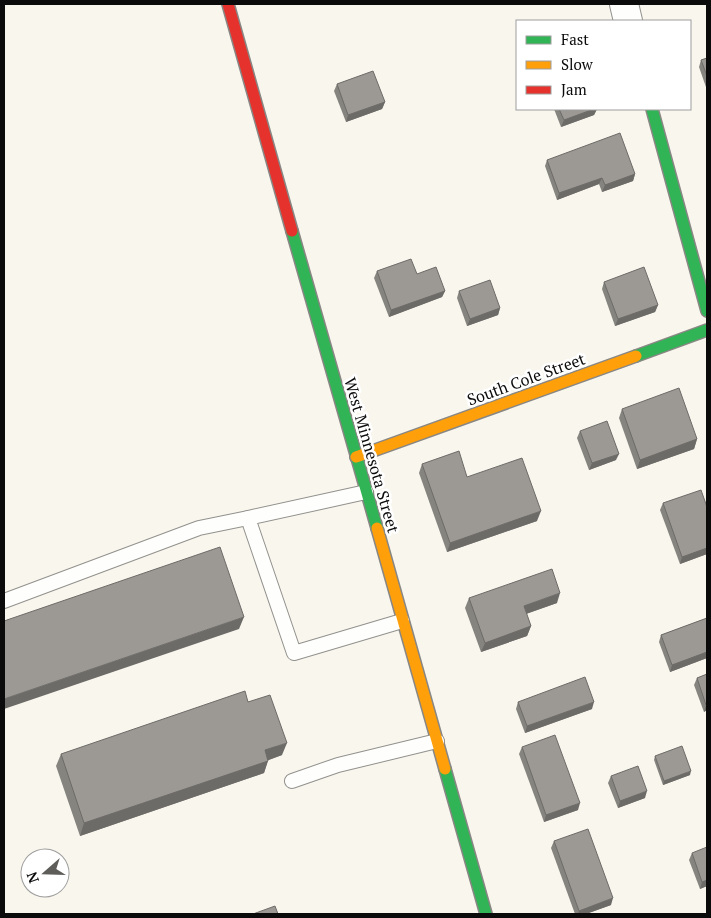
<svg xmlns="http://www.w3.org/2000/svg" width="711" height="918" font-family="'PT Serif',serif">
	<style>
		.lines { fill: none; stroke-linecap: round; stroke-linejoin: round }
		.lane-casing { stroke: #92918d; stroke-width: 16 }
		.street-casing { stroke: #92918d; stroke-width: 30 }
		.fast-casing { stroke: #898784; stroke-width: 14 }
		.slow-casing { stroke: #898784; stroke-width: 14 }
		.jam-casing { stroke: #898784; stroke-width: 14 }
		.lane { stroke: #fefefc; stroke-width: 14 }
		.street { stroke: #fefefc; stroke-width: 28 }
		.fast { stroke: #30b455; stroke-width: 11 }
		.slow { stroke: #ff9f0a; stroke-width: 11 }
		.jam { stroke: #e5322d; stroke-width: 11 }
		.wall { fill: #86847f }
		.shaded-wall { fill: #6d6b68 }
		.building { fill: #9c9994; stroke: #6d6b68 }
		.labels { text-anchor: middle; stroke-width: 5; stroke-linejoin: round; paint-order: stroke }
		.street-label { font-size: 16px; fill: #0b0b0b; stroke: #fff }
	</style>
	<rect width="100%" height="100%" fill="#f9f6ee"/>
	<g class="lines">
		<defs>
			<g id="lane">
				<path d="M366 492 248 518 294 653 402 621"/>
				<path d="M4 601 199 528 248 518"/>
				<path d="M292 781 338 765 437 741"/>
			</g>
			<path id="street" d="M624 4 628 21"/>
			<g id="fast">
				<path d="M652 109 707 311"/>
				<path d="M292 231 377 528"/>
				<path d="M636 356 707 330"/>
				<path d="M445 769 486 914"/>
			</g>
			<g id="slow">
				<path d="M356 457 636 356"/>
				<path d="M377 528 445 769"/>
			</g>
			<path id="jam" d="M228 4 292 231"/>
		</defs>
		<use href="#lane" class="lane-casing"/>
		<use href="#street" class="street-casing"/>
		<use href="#fast" class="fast-casing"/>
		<use href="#slow" class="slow-casing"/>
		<use href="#jam" class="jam-casing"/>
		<use href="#lane" class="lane"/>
		<use href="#street" class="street"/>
		<use href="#fast" class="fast"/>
		<use href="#slow" class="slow"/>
		<use href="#jam" class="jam"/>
	</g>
	<g class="wall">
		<path d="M707 58V90L699 67 701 60Z"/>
		<path d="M337 84 385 102 382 109 346 122 334 91Z"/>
		<path d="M554 109H597L594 115 561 127Z"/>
		<path d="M547 160 635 174 633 181 602 192 599 184 557 200 545 166Z"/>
		<path d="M377 271 417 274 445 291 442 297 389 317 374 278Z"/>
		<path d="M604 282 658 305 655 312 615 326 602 289Z"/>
		<path d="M459 291 500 308 498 315 467 326 457 298Z"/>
		<path d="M622 409 697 439 694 449 637 469 619 418Z"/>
		<path d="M580 431 616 460 589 470 577 438Z"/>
		<path d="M422 464 467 477 537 521 447 552 419 473Z"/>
		<path d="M663 503 707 507V554L680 564 660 510Z"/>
		<path d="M469 598 557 603 526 614 531 626 527 636 481 652 465 608Z"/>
		<path d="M707 618V658L670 672 659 642 661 635Z"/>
		<path d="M707 674V710L704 712 694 685 697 678Z"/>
		<path d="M248 702 282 755 268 760 264 773 80 836 56 766 61 754Z"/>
		<path d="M518 702 592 709 525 733 516 709Z"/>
		<path d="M522 747 578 810 544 822 519 754Z"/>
		<path d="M655 756 690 775 663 785 654 760Z"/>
		<path d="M611 776 645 798 618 808 608 783Z"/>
		<path d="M554 841 611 905 586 914H575L551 848Z"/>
		<path d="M692 853 707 886 700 889 689 860Z"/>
	</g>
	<g class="shaded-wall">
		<path d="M385 102 382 109 346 122 348 115Z"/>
		<path d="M594 109H597L594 115 561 127 564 120Z"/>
		<path d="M635 174 633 181 602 192 605 185Z"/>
		<path d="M602 178 599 184 557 200 559 193Z"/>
		<path d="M445 291 442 297 389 317 391 310Z"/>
		<path d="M658 305 655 312 615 326 618 319Z"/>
		<path d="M500 308 498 315 467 326 470 319Z"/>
		<path d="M697 439 694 449 637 469 640 460Z"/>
		<path d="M619 454 616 460 589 470 592 463Z"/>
		<path d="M541 511 537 521 447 552 450 543Z"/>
		<path d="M707 548V554L680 564 682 557Z"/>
		<path d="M560 593 557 603 520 616 524 606Z"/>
		<path d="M244 617 239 629 4 709V699Z"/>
		<path d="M531 626 527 636 481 652 485 643Z"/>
		<path d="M707 652V658L670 672 672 665Z"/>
		<path d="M594 702 592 709 525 733 527 726Z"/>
		<path d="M707 704V710L704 712 706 705Z"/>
		<path d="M287 743 282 755 261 763 265 750Z"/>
		<path d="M268 761 264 773 80 836 84 823Z"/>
		<path d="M691 771 690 775 663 785 664 781Z"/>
		<path d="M647 791 645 798 618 808 620 801Z"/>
		<path d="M580 803 578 810 544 822 546 815Z"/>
		<path d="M707 880V886L700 889 702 882Z"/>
		<path d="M613 898 611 905 586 914H578L579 911Z"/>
	</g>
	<g class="building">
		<path d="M707 58V76L701 60Z"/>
		<path d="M373 71 385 102 348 115 337 84Z"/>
		<path d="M559 109H594L564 120Z"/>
		<path d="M620 133 635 174 605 185 602 178 559 193 547 160Z"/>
		<path d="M411 259 417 274 436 267 445 291 391 310 377 271Z"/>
		<path d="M644 267 658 305 618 319 604 282Z"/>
		<path d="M490 280 500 308 470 319 459 291Z"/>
		<path d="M679 388 697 439 640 460 622 409Z"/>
		<path d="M607 421 619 454 592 463 580 431Z"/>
		<path d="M459 451 467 477 522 458 541 511 450 543 422 464Z"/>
		<path d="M701 490 707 507V548L682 557 663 503Z"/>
		<path d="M220 547 244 617 4 699V621Z"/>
		<path d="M552 569 560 593 524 606 531 626 485 643 469 598Z"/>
		<path d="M707 618V652L672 665 661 635Z"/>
		<path d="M707 674V704L706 705 697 678Z"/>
		<path d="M585 677 594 702 527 726 518 702Z"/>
		<path d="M245 691 248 702 270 695 287 743 265 750 268 761 84 823 61 754Z"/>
		<path d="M555 735 580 803 546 815 522 747Z"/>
		<path d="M682 746 691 771 664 781 655 756Z"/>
		<path d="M638 766 647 791 620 801 611 776Z"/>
		<path d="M588 829 613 898 579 911 554 841Z"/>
		<path d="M707 847V880L702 882 692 853Z"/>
		<path d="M275 906 278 914H253Z"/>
	</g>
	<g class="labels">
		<g class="street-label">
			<text transform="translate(526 379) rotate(-20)" y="6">South Cole Street</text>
			<text transform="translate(372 455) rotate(74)" y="6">West Minnesota Street</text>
		</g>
	</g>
	<rect width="711" height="918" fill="none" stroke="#0b0b0b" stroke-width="10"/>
	<rect x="516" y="20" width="175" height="90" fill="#ffffff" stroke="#9d9d9d"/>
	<rect x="526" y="36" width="25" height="8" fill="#30b455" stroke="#9d9d9d"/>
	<text x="561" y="45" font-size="15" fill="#0b0b0b">Fast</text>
	<rect x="526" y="61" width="25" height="8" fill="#ff9f0a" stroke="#9d9d9d"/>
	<text x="561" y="70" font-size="15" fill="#0b0b0b">Slow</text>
	<rect x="526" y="86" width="25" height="8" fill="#e5322d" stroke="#9d9d9d"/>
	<text x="561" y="95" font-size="15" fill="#0b0b0b">Jam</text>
	<g transform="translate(45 873) rotate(250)"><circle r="24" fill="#ffffff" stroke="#9d9d9d"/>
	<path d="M0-4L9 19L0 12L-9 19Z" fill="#5e5d5a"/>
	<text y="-8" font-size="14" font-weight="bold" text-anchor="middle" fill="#0b0b0b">N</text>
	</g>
</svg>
